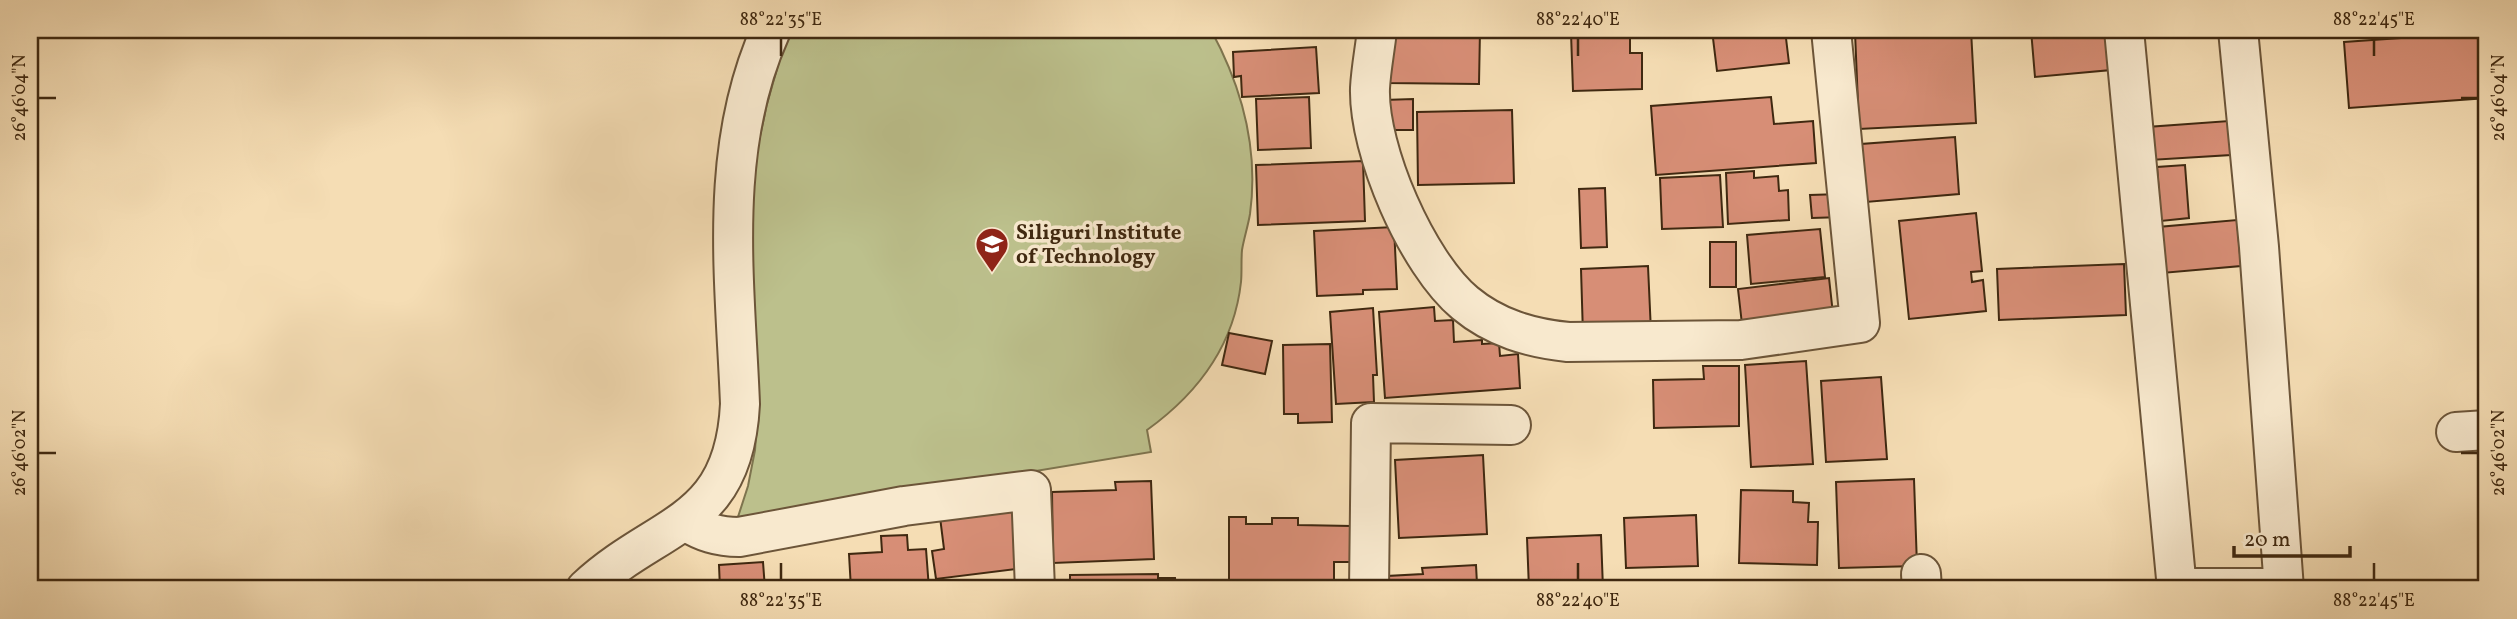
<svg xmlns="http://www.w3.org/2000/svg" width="2517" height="619" font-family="Vollkorn,serif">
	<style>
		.park { fill: #bcc08c; stroke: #7e744e; stroke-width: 2 }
		.building { fill: #d78e76; stroke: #3f2810; stroke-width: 2 }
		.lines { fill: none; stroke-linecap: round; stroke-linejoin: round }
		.minor-casing { stroke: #6c5539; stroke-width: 42 }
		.minor { stroke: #f8e9ce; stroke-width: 38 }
		.ticks { fill: none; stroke: #3f2810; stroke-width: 2.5 }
		.labels { text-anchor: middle; stroke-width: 7; stroke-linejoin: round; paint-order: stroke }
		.poi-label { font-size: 21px; font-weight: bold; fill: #3f2810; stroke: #f8e9ce; text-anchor: start }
		.neatline { fill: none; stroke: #3f2810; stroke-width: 2.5 }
		.ticks-label { font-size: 18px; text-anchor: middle; fill: #3f2810 }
	</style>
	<rect width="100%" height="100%" fill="#f5ddb4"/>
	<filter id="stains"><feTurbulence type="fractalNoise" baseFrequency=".00286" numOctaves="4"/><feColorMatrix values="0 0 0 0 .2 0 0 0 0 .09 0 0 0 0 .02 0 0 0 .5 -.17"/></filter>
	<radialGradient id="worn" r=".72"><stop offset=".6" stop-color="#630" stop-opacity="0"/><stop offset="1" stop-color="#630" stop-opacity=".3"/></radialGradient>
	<path class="park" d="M788 30H1211C1242 87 1259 148 1250 214 1248 226 1244 238 1242 250 1241 261 1242 272 1241 282 1234 346 1197 394 1147 430L1151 452 737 520 748 486 755 450 757 422 745 315 755 159 767 104Z"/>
	<g class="building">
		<rect x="1223" y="30" width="142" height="6"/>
		<path d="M1387 30H1480L1479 84 1386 83Z"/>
		<path d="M1579 30H1630V53H1642V89L1573 91 1571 33H1579Z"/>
		<path d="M1712 30H1785L1789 63 1717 71Z"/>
		<path d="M1906 30H1971L1976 123 1859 129 1855 32Z"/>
		<path d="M2031 30H2107L2111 70 2035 77Z"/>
		<path d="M2346 30H2432V31L2346 38Z"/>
		<path d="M2487 32V98L2349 108 2344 42Z"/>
		<path d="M1316 47 1319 93 1242 97 1241 76 1234 77 1233 52Z"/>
		<path d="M1309 97 1311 148 1258 150 1256 99Z"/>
		<path d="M1771 97 1774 124 1813 121 1816 163 1656 175 1651 106Z"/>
		<path d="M1413 99V130H1385L1384 100Z"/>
		<path d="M1512 110 1514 183 1418 185 1417 112Z"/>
		<path d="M2229 121 2231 155 2150 160 2147 127Z"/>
		<path d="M1955 137 1959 194 1866 202 1861 144Z"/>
		<path d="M1363 161 1365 221 1258 225 1256 165Z"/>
		<path d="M2185 165 2189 218 2161 221 2157 167Z"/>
		<path d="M1754 171V178L1778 176 1779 191 1788 190 1789 220 1728 224 1726 173Z"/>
		<path d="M1720 175 1723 227 1662 229 1660 178Z"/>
		<path d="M1605 188 1607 247 1581 248 1579 189Z"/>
		<path d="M1841 194 1843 217 1812 218 1810 195Z"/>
		<path d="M1976 213 1982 271 1971 272 1972 282 1983 280 1986 311 1909 319 1899 221Z"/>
		<path d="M2237 220 2241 266 2162 273 2158 227Z"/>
		<path d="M1394 227 1397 289 1363 290V294L1317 296 1314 231Z"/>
		<path d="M1820 229 1825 277 1751 284 1747 235Z"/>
		<rect x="1710" y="242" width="26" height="45"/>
		<path d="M2124 264 2126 315 1999 320 1997 269Z"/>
		<path d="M1648 266 1651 332 1583 335 1581 269Z"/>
		<path d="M1829 278 1834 323 1743 333 1738 289Z"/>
		<path d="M1434 307 1435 321 1453 320 1454 342 1482 340V344L1499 343 1500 356 1518 354 1520 388 1385 398 1379 312Z"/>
		<path d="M1373 308 1377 375H1373L1374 402 1336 404 1330 312Z"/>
		<path d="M1229 333 1272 341 1265 374 1222 365Z"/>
		<path d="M1330 344 1332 422 1298 423V414H1284L1283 345Z"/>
		<path d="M1806 361 1813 464 1751 467 1745 365Z"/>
		<path d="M1703 366H1739V426L1654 428 1653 380 1704 379Z"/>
		<path d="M1881 377 1887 459 1826 462 1821 381Z"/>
		<path d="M1483 455 1487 534 1399 538 1395 460Z"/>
		<path d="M1914 479 1917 566 1839 568 1836 482Z"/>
		<path d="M1151 481 1154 559 1053 563 1052 492 1116 490 1115 482Z"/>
		<path d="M1741 490 1793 491V502L1809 503 1808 522H1818L1817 565 1739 563Z"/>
		<path d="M1017 507 1024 568 936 579 932 551 944 549 940 517Z"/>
		<path d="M1696 515 1698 566 1626 568 1624 518Z"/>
		<path d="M1229 517H1246V524H1272V518H1298V525L1351 526V562H1334V587L1229 586Z"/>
		<path d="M907 535 908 550 926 549 929 589H851L849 554 882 552 881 536Z"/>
		<path d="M1601 535 1603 589H1529L1527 538Z"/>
		<path d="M763 562 765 589H720L719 565Z"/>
		<path d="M1476 565 1477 584H1495V589H1388L1387 576 1423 574 1422 568Z"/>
		<path d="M1158 574V578H1175L1176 589H1070V575Z"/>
		<path d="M984 580 985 589H936V584Z"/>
	</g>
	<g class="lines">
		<defs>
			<g id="minor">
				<path d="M1377 30C1375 49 1371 69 1370 88 1368 150 1417 263 1465 303 1495 328 1530 338 1568 342L1741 340 1860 323 1831 30"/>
				<path d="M2124 30 2177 589"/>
				<path d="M2238 30 2259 247 2284 589"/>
				<path d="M2456 432 2487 430"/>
				<path d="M685 521C703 532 718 537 739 537L904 506 1031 490 1035 589"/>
				<path d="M1921 574 1922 589"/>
				<path d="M2177 588H2284"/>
				<path d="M586 589C659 521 734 527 740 404 735 278 717 149 771 30"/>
				<path d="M1369 589 1371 423 1511 425"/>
			</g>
		</defs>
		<use href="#minor" class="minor-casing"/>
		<use href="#minor" class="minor"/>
	</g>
	<path class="ticks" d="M781 38V56M1578 38V56M2374 38V56M38 98H56M2461 98H2478M38 453H56M2461 453H2478M781 563V580M1578 563V580M2374 563V580"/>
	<defs>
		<symbol id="university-pin" viewBox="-11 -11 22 30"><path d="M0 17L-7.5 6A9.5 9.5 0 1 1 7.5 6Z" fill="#8f2418" stroke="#f8e9ce"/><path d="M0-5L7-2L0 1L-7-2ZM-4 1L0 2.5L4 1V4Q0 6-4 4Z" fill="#fff"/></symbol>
	</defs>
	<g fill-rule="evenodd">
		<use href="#university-pin" x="973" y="225" width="38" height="52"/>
	</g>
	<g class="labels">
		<g class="poi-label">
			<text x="1016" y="239">Siliguri Institute<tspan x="1016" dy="24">of Technology</tspan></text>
		</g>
	</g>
	<rect width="2517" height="619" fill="none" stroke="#f5ddb4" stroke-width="77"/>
	<path d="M2234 546v10h116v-10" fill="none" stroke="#3f2810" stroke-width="3.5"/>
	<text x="2244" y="546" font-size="21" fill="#3f2810" stroke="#f8e9ce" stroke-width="5" paint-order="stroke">20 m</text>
	<rect x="38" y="38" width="2440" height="542" class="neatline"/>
	<g class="ticks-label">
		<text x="781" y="25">88°22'35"E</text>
		<text x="1578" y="25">88°22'40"E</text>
		<text x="2374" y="25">88°22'45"E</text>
		<text transform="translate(19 98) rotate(-90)" y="6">26°46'04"N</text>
		<text transform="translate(2498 98) rotate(-90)" y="6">26°46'04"N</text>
		<text transform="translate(19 453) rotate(-90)" y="6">26°46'02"N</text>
		<text transform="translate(2498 453) rotate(-90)" y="6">26°46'02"N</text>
		<text x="781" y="606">88°22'35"E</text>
		<text x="1578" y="606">88°22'40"E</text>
		<text x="2374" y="606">88°22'45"E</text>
	</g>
	<rect width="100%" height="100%" filter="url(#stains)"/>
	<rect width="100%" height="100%" fill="url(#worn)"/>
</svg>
